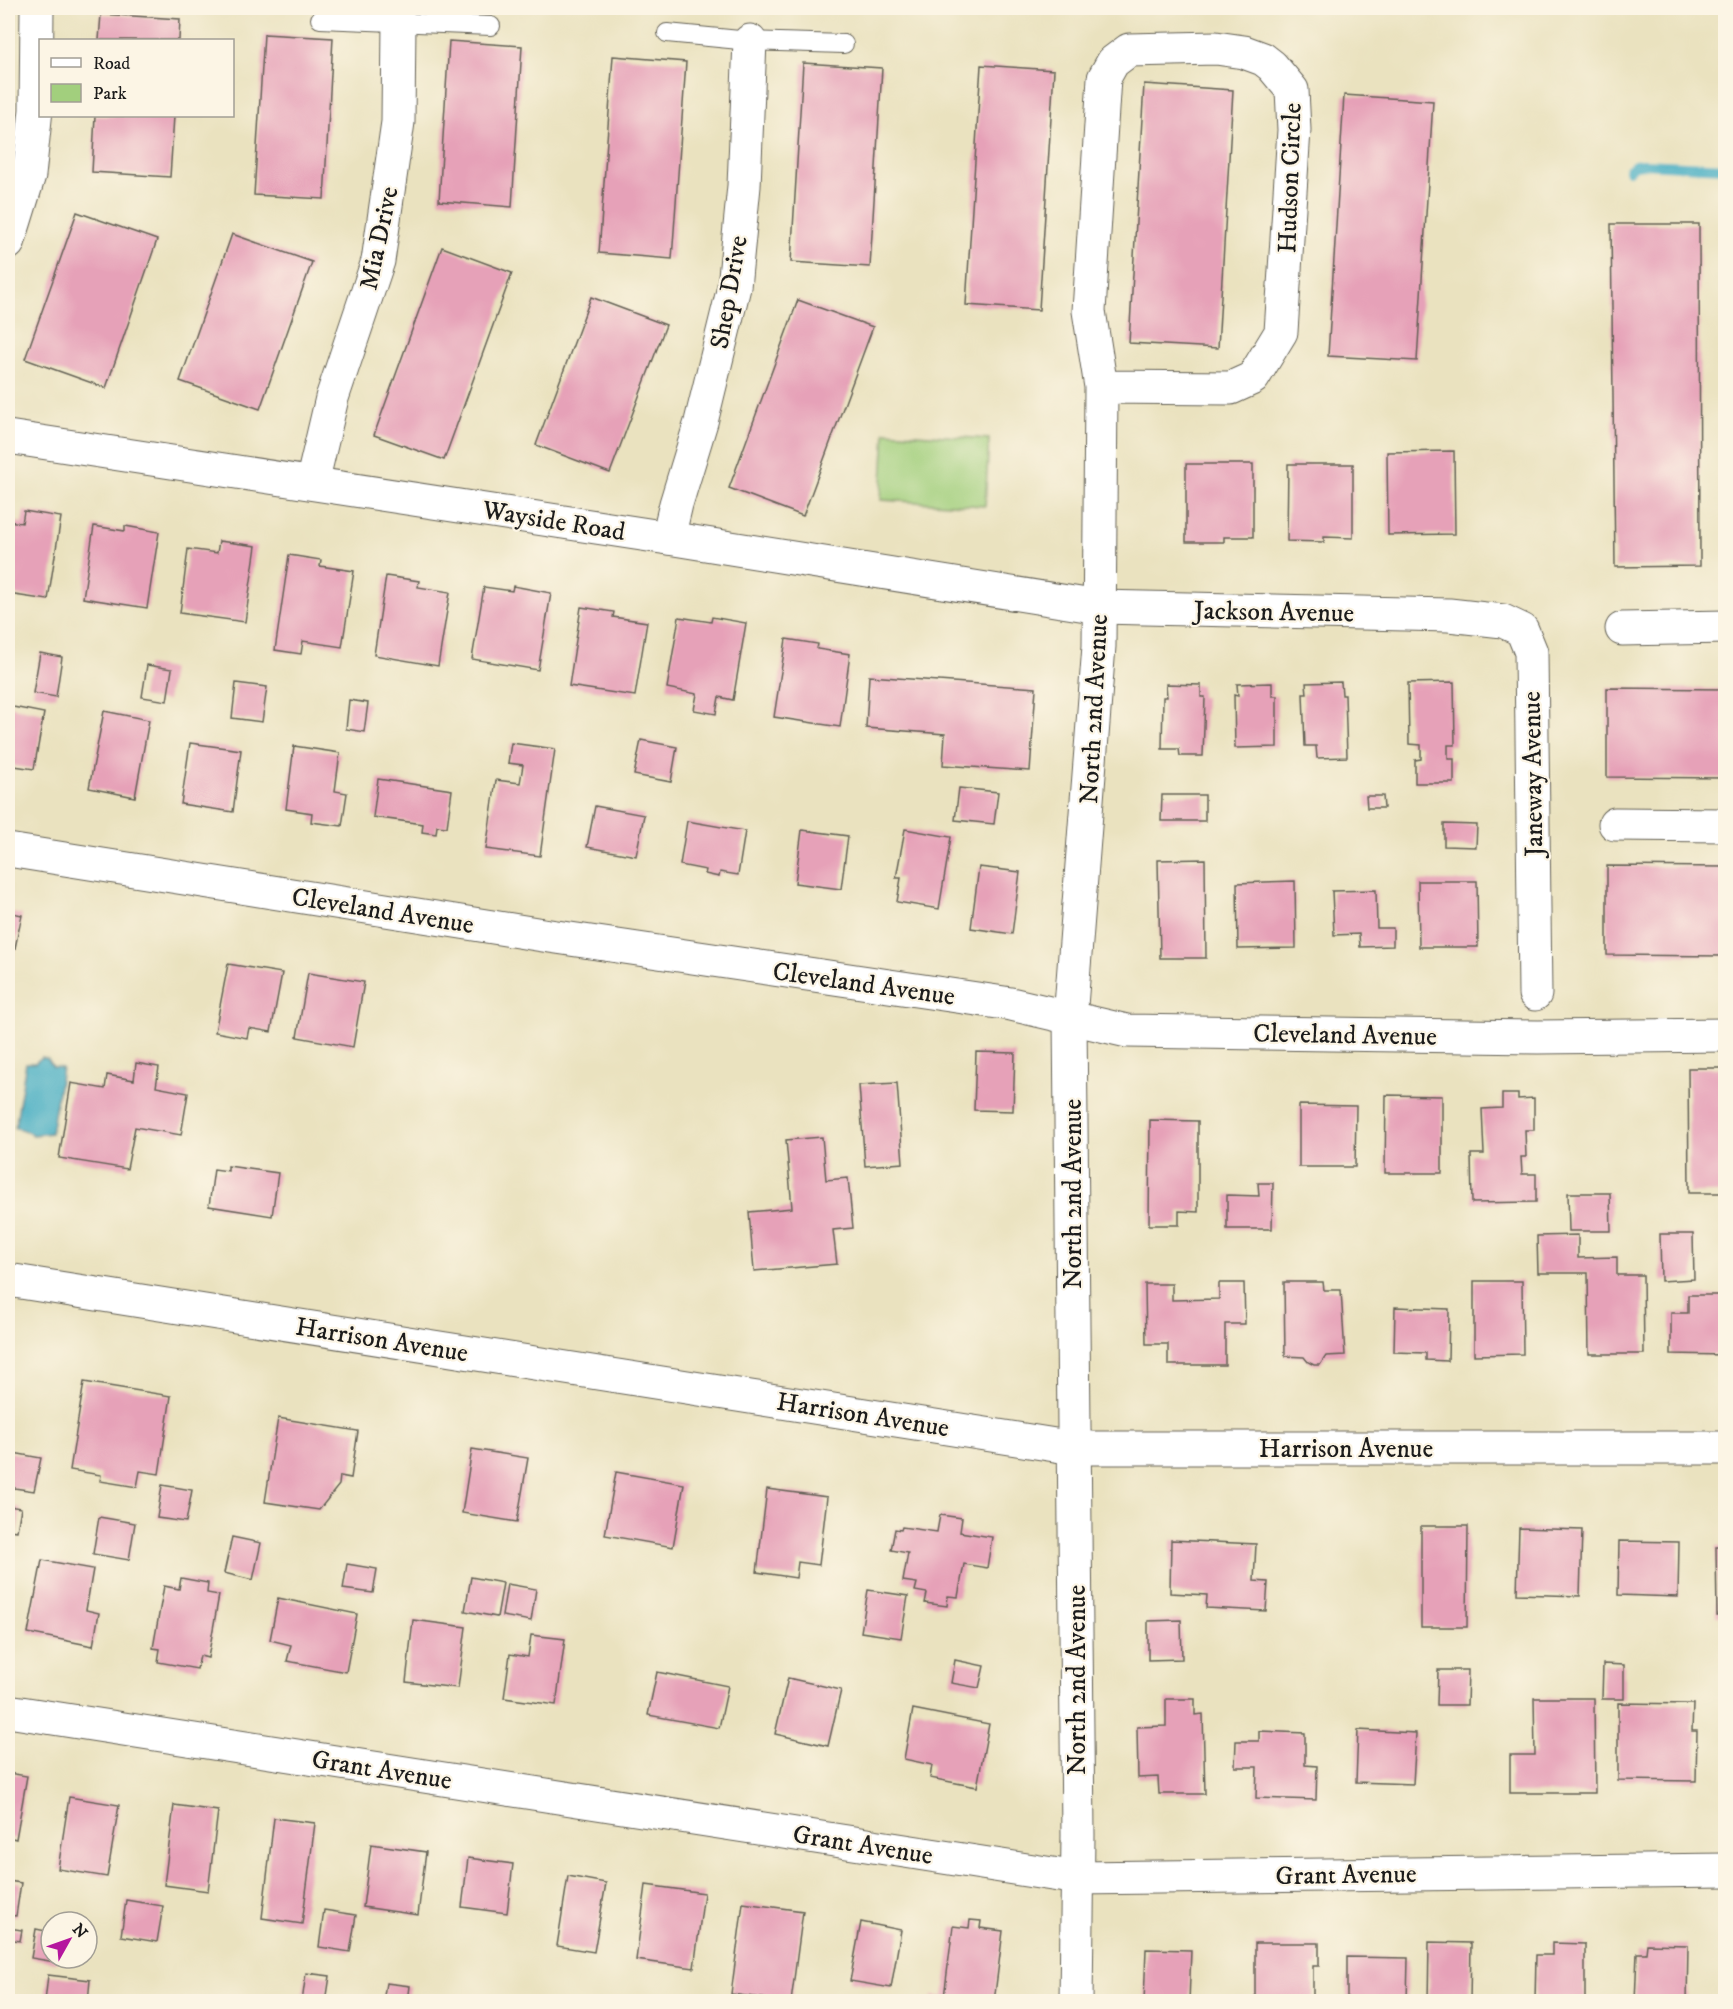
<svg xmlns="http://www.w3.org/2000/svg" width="1733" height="2009" font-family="'IM FELL DW Pica',serif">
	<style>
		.green { fill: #a2cf7d; stroke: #5f764c; stroke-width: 1.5 }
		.water { fill: #44adc3; stroke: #306470; stroke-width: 1.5 }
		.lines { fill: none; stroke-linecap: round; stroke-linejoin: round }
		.stream { stroke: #44adc3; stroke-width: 10 }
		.building { fill: #e6a1b8 }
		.lane-casing { stroke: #646155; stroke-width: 20 }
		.street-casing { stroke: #646155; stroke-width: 35 }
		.lane { stroke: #fff; stroke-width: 18 }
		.street { stroke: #fff; stroke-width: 33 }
		.labels { text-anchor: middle; stroke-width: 4.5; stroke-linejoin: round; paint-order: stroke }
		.street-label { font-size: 26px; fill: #1c1c1c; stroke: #fcf5e5 }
	</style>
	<rect width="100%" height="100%" fill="#fcf5e5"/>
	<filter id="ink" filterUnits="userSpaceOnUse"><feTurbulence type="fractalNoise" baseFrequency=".0167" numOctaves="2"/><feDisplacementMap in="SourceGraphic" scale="12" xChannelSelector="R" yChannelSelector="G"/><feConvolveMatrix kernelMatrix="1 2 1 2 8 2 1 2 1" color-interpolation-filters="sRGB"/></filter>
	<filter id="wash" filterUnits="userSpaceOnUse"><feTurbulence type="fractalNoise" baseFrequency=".008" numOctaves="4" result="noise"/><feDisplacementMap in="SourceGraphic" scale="24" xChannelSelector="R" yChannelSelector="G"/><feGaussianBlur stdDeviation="1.35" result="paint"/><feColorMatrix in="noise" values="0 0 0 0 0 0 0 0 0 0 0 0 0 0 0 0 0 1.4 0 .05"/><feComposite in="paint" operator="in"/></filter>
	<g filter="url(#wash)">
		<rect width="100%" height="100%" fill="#eae2bf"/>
		<path class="green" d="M885 432 989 439 985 506 881 500Z"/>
		<path class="water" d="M42 1057 48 1059 53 1067 62 1068 51 1133 33 1135 21 1129 15 1128 26 1063H35Z"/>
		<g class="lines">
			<path class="stream" d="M1629 170 1635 165 1642 164 1726 168"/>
		</g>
		<g id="blocks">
			<g class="building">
				<path d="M101 14 180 19 179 40H99Z"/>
				<path d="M264 34 333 38 324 199 254 195Z"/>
				<path d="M449 41 522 46 512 207 439 201Z"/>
				<path d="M613 56 686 62 672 259 599 253Z"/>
				<path d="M803 63 882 68 870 267 791 262Z"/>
				<path d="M981 65 1054 70 1039 310 966 305Z"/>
				<path d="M1144 84 1233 90 1218 348 1129 343Z"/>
				<path d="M1344 95 1433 101 1417 361 1328 356Z"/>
				<path d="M95 116H174L170 177 92 172Z"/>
				<path d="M77 212 157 240 106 388 25 359Z"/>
				<path d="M1611 224H1699L1700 566 1615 567Z"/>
				<path d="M232 234 312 262 260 409 180 381Z"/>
				<path d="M442 247 512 273 444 460 374 435Z"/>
				<path d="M591 297 666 325 610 473 536 445Z"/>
				<path d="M798 300 873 327 803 516 729 488Z"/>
				<path d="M1454 451 1455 534 1388 535 1387 452Z"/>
				<path d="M1186 464H1253V537H1224V542H1186Z"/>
				<path d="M1288 464H1353V538L1324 537V542L1287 541Z"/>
				<path d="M24 511 61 517 48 600 8 594V521L22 523Z"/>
				<path d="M94 526 125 531V526L159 532 147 608 83 598Z"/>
				<path d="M219 541 256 546 245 622 180 613 188 549 217 553Z"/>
				<path d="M289 555 321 560 320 566 354 571 342 647 303 641 301 654 275 650Z"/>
				<path d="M386 576 419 581 418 587 450 592 438 666 374 655Z"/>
				<path d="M513 586 551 593 538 670 472 659 484 587 512 591Z"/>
				<path d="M581 607 614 612 613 617 647 622 635 696 569 686Z"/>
				<path d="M679 617 711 622 712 617 746 623 733 700 719 697 716 714 694 710 697 694 667 688Z"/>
				<path d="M786 639 818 644 817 649 850 654 840 727 774 717Z"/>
				<path d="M40 653 62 657 56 697 33 693Z"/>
				<path d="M147 665 172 669 167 701 142 697Z"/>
				<path d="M869 676 1036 688 1030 771 943 765 945 734 866 728Z"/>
				<path d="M1341 682 1342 695H1345L1347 757 1317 758 1316 746H1305L1303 694H1307L1306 683Z"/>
				<path d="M1454 682 1455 745H1448V759H1454V783H1415V760L1421 759V745L1409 744 1408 683Z"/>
				<path d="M236 683 267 687 262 722 232 718Z"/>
				<path d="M1272 683V696H1277V747L1235 748 1234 695 1238 696 1237 684Z"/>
				<path d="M1166 684 1201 685V697H1205L1203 756H1180L1179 749H1162L1163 697H1167Z"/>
				<path d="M1607 688 1726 689V778L1607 777Z"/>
				<path d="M349 700 368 703 364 732 346 729Z"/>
				<path d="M8 706 44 713 34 769 8 765Z"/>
				<path d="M104 711 149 720 135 797 89 788Z"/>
				<path d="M641 740 677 747 671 782 634 775Z"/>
				<path d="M190 743 241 750 233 812 181 804Z"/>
				<path d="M511 743 555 749 540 856 486 849 496 780 520 783 523 765 508 763Z"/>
				<path d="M294 746 340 753 335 791 347 793 342 826 311 822 312 813 286 809Z"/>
				<path d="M378 779 452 790 447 827 437 826 436 834 422 832 423 824 373 817Z"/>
				<path d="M959 788 998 792 994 824 955 820Z"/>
				<path d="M1162 795H1205V821H1161Z"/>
				<path d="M1366 796H1383L1384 808H1367Z"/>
				<path d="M595 806 644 815 636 856 587 847Z"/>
				<path d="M687 821 745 831 738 875 720 872 719 877 705 874 706 870 680 865Z"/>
				<path d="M1444 824 1477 825 1476 847 1444 846Z"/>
				<path d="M905 829 951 837 939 909 897 902 901 878H896Z"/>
				<path d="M802 830 848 836 841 889 795 883Z"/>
				<path d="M1205 859 1206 958H1160L1158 860Z"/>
				<path d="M1607 866 1726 867V956L1607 955Z"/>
				<path d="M979 867 1020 872 1012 934 971 928Z"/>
				<path d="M1295 881 1296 948 1238 949 1237 883Z"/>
				<path d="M1418 881H1477L1478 947H1419Z"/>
				<path d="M1376 890 1377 928H1393V946L1360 947 1359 934 1334 935 1332 891Z"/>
				<path d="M8 912 22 915 8 981Z"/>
				<path d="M228 964 282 973 271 1032 249 1028 247 1038 215 1032Z"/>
				<path d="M308 973 364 982 353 1047 297 1037Z"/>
				<path d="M976 1052 1015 1053 1013 1111 974 1110Z"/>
				<path d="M136 1063 159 1067 156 1087 188 1093 181 1135 135 1127 127 1169 59 1158 71 1083 105 1089 107 1075 134 1080Z"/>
				<path d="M1688 1068H1726V1193H1689Z"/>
				<path d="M897 1083 903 1163 865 1166 859 1085Z"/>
				<path d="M1502 1094H1518V1099L1534 1098V1130H1525L1526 1157H1521L1522 1174H1536V1202L1472 1203 1471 1154H1484L1482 1109 1502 1108Z"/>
				<path d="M1386 1095 1442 1096V1173H1385Z"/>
				<path d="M1299 1105 1356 1106 1355 1167H1299Z"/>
				<path d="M1150 1120 1198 1121V1212L1179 1211V1225H1149Z"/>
				<path d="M822 1137 826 1180 848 1178 853 1228 833 1230 837 1264 754 1271 749 1212 792 1208 786 1140Z"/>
				<path d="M228 1166 278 1173 272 1216 209 1206 214 1169 228 1171Z"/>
				<path d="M1258 1183H1273L1272 1229H1227V1195L1259 1196Z"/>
				<path d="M1568 1193H1610L1611 1231H1569Z"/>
				<path d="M1660 1234H1693L1694 1279 1661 1281Z"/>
				<path d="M1578 1235V1258L1617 1257V1275H1643L1644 1354H1589L1588 1273H1538L1537 1236Z"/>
				<path d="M1474 1281H1522L1523 1354 1474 1355Z"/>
				<path d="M1284 1282H1323L1324 1290H1341L1345 1355 1326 1356 1320 1365H1314L1308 1362 1304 1357 1285 1356Z"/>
				<path d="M1219 1283H1244L1245 1324H1225V1365H1168V1344H1146L1145 1284H1172V1300L1219 1299Z"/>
				<path d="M1688 1295H1726V1355L1671 1354V1313H1688Z"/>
				<path d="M1395 1307 1449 1309 1448 1361 1426 1360V1353L1394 1352Z"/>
				<path d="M84 1382 171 1396 159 1474 140 1471 137 1487 100 1481 101 1475 70 1470Z"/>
				<path d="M278 1418 358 1431 351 1478 340 1476 339 1485 319 1510 265 1502Z"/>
				<path d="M472 1449 528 1458 517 1522 462 1513Z"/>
				<path d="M8 1452 41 1458 34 1491 8 1487Z"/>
				<path d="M616 1472 684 1484 673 1547 605 1535Z"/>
				<path d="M162 1485 192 1490 186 1522 157 1518Z"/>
				<path d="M767 1489 827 1497 819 1565 798 1562 796 1578 757 1572Z"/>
				<path d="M8 1506 21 1508 17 1531 8 1530Z"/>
				<path d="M940 1515 962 1518 960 1532 992 1537 987 1568 964 1564 958 1597 948 1596 947 1606 925 1603 927 1593 915 1591 917 1583 903 1581 908 1553 891 1550 895 1529 901 1530 902 1527 937 1532Z"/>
				<path d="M99 1517 135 1523 129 1560 93 1554Z"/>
				<path d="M1421 1526H1468L1467 1627H1421Z"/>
				<path d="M1519 1528 1582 1530 1580 1596 1517 1594Z"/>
				<path d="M232 1537 261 1543 253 1580 224 1573Z"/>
				<path d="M1171 1540 1256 1544 1254 1581 1268 1582 1266 1611 1206 1608 1207 1595 1170 1593Z"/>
				<path d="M1619 1541 1679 1542 1678 1597 1618 1595Z"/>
				<path d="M1716 1547H1726V1616H1717Z"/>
				<path d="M42 1560 93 1569 86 1610 99 1613 93 1646 28 1633Z"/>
				<path d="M347 1564 377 1569 373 1593 343 1589Z"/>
				<path d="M471 1577 503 1583 497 1617 465 1611Z"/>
				<path d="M181 1578 208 1583 207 1593 219 1595 208 1658 200 1656 197 1669 158 1662 160 1649 153 1648 164 1586 179 1589Z"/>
				<path d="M507 1584 536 1589 531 1621 502 1616Z"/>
				<path d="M868 1590 908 1596 901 1638 861 1632Z"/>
				<path d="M278 1598 357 1614 346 1672 287 1661 291 1645 270 1640Z"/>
				<path d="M413 1620 466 1627 458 1688 406 1682Z"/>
				<path d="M1181 1620 1182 1659 1148 1660V1621Z"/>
				<path d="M531 1635 565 1639 556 1705 504 1698 510 1654 528 1657Z"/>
				<path d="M955 1660 984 1666 979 1688 951 1683Z"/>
				<path d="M1603 1664 1624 1665V1699H1602Z"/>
				<path d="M1438 1670H1468L1467 1705H1437Z"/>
				<path d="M657 1672 728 1686 719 1728 648 1715Z"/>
				<path d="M788 1678 841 1690 828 1746 775 1734Z"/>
				<path d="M1534 1698H1594L1595 1793H1510V1755H1535Z"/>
				<path d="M1166 1699H1195V1715L1203 1714 1205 1794H1159L1158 1777 1138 1778 1137 1727 1166 1726Z"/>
				<path d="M1618 1703 1693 1704 1692 1731H1697L1696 1781 1618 1780Z"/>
				<path d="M913 1709 989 1724 977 1787 930 1778 932 1765 904 1759Z"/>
				<path d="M1358 1730 1416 1733 1413 1784 1356 1782Z"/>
				<path d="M1259 1731 1305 1733V1765L1317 1766 1316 1800 1256 1798 1257 1767H1235L1236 1741H1259Z"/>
				<path d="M8 1773 27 1776 16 1839 8 1837Z"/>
				<path d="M69 1797 119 1805 107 1877 58 1869Z"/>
				<path d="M174 1805 218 1811 208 1891 164 1885Z"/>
				<path d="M274 1818 315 1823 302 1924 262 1918Z"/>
				<path d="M371 1844 426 1852 418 1915 363 1907Z"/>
				<path d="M468 1858 513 1864 507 1913 462 1907Z"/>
				<path d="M568 1876 606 1883 594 1952 557 1946Z"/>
				<path d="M8 1881 21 1883 16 1916 8 1915Z"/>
				<path d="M646 1885 704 1893 694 1968 636 1960Z"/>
				<path d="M126 1900 163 1906 157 1942 121 1936Z"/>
				<path d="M743 1903 803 1911 791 2002 731 1994Z"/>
				<path d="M324 1910 356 1915 350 1952 319 1947Z"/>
				<path d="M970 1920 981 1921 980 1928 1003 1931 994 2002H932L933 1996 944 1997 953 1926 969 1928Z"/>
				<path d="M861 1922 901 1930 891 1988 850 1981Z"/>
				<path d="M9 1928 22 1930 20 1941 8 1939Z"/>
				<path d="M36 1929 51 1932V1958H56V1962L31 1958Z"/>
				<path d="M1429 1942 1471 1943 1470 2002H1428Z"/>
				<path d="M1255 1943H1319V1966H1313V2002H1255Z"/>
				<path d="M1552 1943 1585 1944V2002H1535L1536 1955H1552Z"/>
				<path d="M1647 1944 1688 1945 1687 2002H1635L1637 1953H1646Z"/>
				<path d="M1146 1949 1191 1950 1189 2002H1144Z"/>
				<path d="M1347 1957 1408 1958 1407 2002H1347Z"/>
				<path d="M306 1973 330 1976 326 2002H302Z"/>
				<path d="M48 1975 90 1980 88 2002H45Z"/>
				<path d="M386 1983 410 1986 408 2002H383Z"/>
				<path d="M812 1996 834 2000V2002H811Z"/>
			</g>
		</g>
	</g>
	<g filter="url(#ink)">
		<use href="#blocks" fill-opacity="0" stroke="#646155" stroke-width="1.5"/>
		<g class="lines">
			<defs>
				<g id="lane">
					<path d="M320 19 491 26"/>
					<path d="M667 33 750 41 844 44"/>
				</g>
				<g id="street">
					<path d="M8 243 29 175 36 110 37 8"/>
					<path d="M8 437 668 538 1099 607 1449 615 1503 621 1522 630 1531 652 1535 994"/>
					<path d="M312 483 332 398 378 261 398 122 399 21"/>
					<path d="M668 538 676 504 701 422 734 287 744 186 750 41"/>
					<path d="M1622 629 1726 627"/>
					<path d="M1615 824 1726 825"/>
					<path d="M8 850 543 935 1011 1004 1127 1031 1538 1037 1726 1035"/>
					<path d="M8 1280 1074 1448H1726"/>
					<path d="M8 1711 1078 1878 1726 1870"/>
					<path d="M1076 2002 1078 1835 1070 1019 1099 646 1101 387 1089 311 1104 78 1113 62 1129 50 1216 48 1244 52 1263 59 1272 66 1292 90 1294 130 1281 332 1253 378 1231 388 1101 387"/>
				</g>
			</defs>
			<use href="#lane" class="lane-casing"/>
			<use href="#street" class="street-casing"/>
			<use href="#lane" class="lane"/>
			<use href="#street" class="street"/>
		</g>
	</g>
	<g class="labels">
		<g class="street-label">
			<text transform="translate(1289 178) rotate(-88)" y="9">Hudson Circle</text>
			<text transform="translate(378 238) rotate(-78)" y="9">Mia Drive</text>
			<text transform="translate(728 292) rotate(-80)" y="9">Shep Drive</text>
			<text transform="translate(554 520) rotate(9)" y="9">Wayside Road</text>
			<text transform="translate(1274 611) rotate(1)" y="9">Jackson Avenue</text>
			<text transform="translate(1093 709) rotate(-87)" y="9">North 2nd Avenue</text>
			<text transform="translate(1532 774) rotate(-91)" y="9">Janeway Avenue</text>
			<text transform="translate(383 910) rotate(9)" y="9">Cleveland Avenue</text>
			<text transform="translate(864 983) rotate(8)" y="9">Cleveland Avenue</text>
			<text transform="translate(1345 1034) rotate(1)" y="9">Cleveland Avenue</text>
			<text transform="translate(1072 1194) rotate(-90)" y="9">North 2nd Avenue</text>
			<text transform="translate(382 1339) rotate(9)" y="9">Harrison Avenue</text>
			<text transform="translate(863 1414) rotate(9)" y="9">Harrison Avenue</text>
			<text x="1346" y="1457">Harrison Avenue</text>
			<text transform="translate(1076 1680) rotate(-90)" y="9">North 2nd Avenue</text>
			<text transform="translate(382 1769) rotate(9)" y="9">Grant Avenue</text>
			<text transform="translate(863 1844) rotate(9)" y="9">Grant Avenue</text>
			<text transform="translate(1346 1874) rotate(-1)" y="9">Grant Avenue</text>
		</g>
	</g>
	<rect width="1733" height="2009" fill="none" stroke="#fcf5e5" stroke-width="30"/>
	<rect x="39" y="39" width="195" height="78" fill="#fcf5e5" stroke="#a29e95" stroke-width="1.5"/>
	<rect x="51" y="58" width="30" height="9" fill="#ffffff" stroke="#a29e95" stroke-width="1.5"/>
	<text x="93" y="69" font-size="18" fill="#1c1c1c">Road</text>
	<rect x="51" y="84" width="30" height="18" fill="#a2cf7d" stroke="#a29e95" stroke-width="1.5"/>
	<text x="93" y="99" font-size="18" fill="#1c1c1c">Park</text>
	<g transform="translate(69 1940) rotate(50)"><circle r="28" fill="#fcf5e5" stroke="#a29e95" stroke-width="1.5"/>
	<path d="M0-4.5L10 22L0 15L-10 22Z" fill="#b5179e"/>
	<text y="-9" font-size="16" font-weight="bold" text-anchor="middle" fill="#1c1c1c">N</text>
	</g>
</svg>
